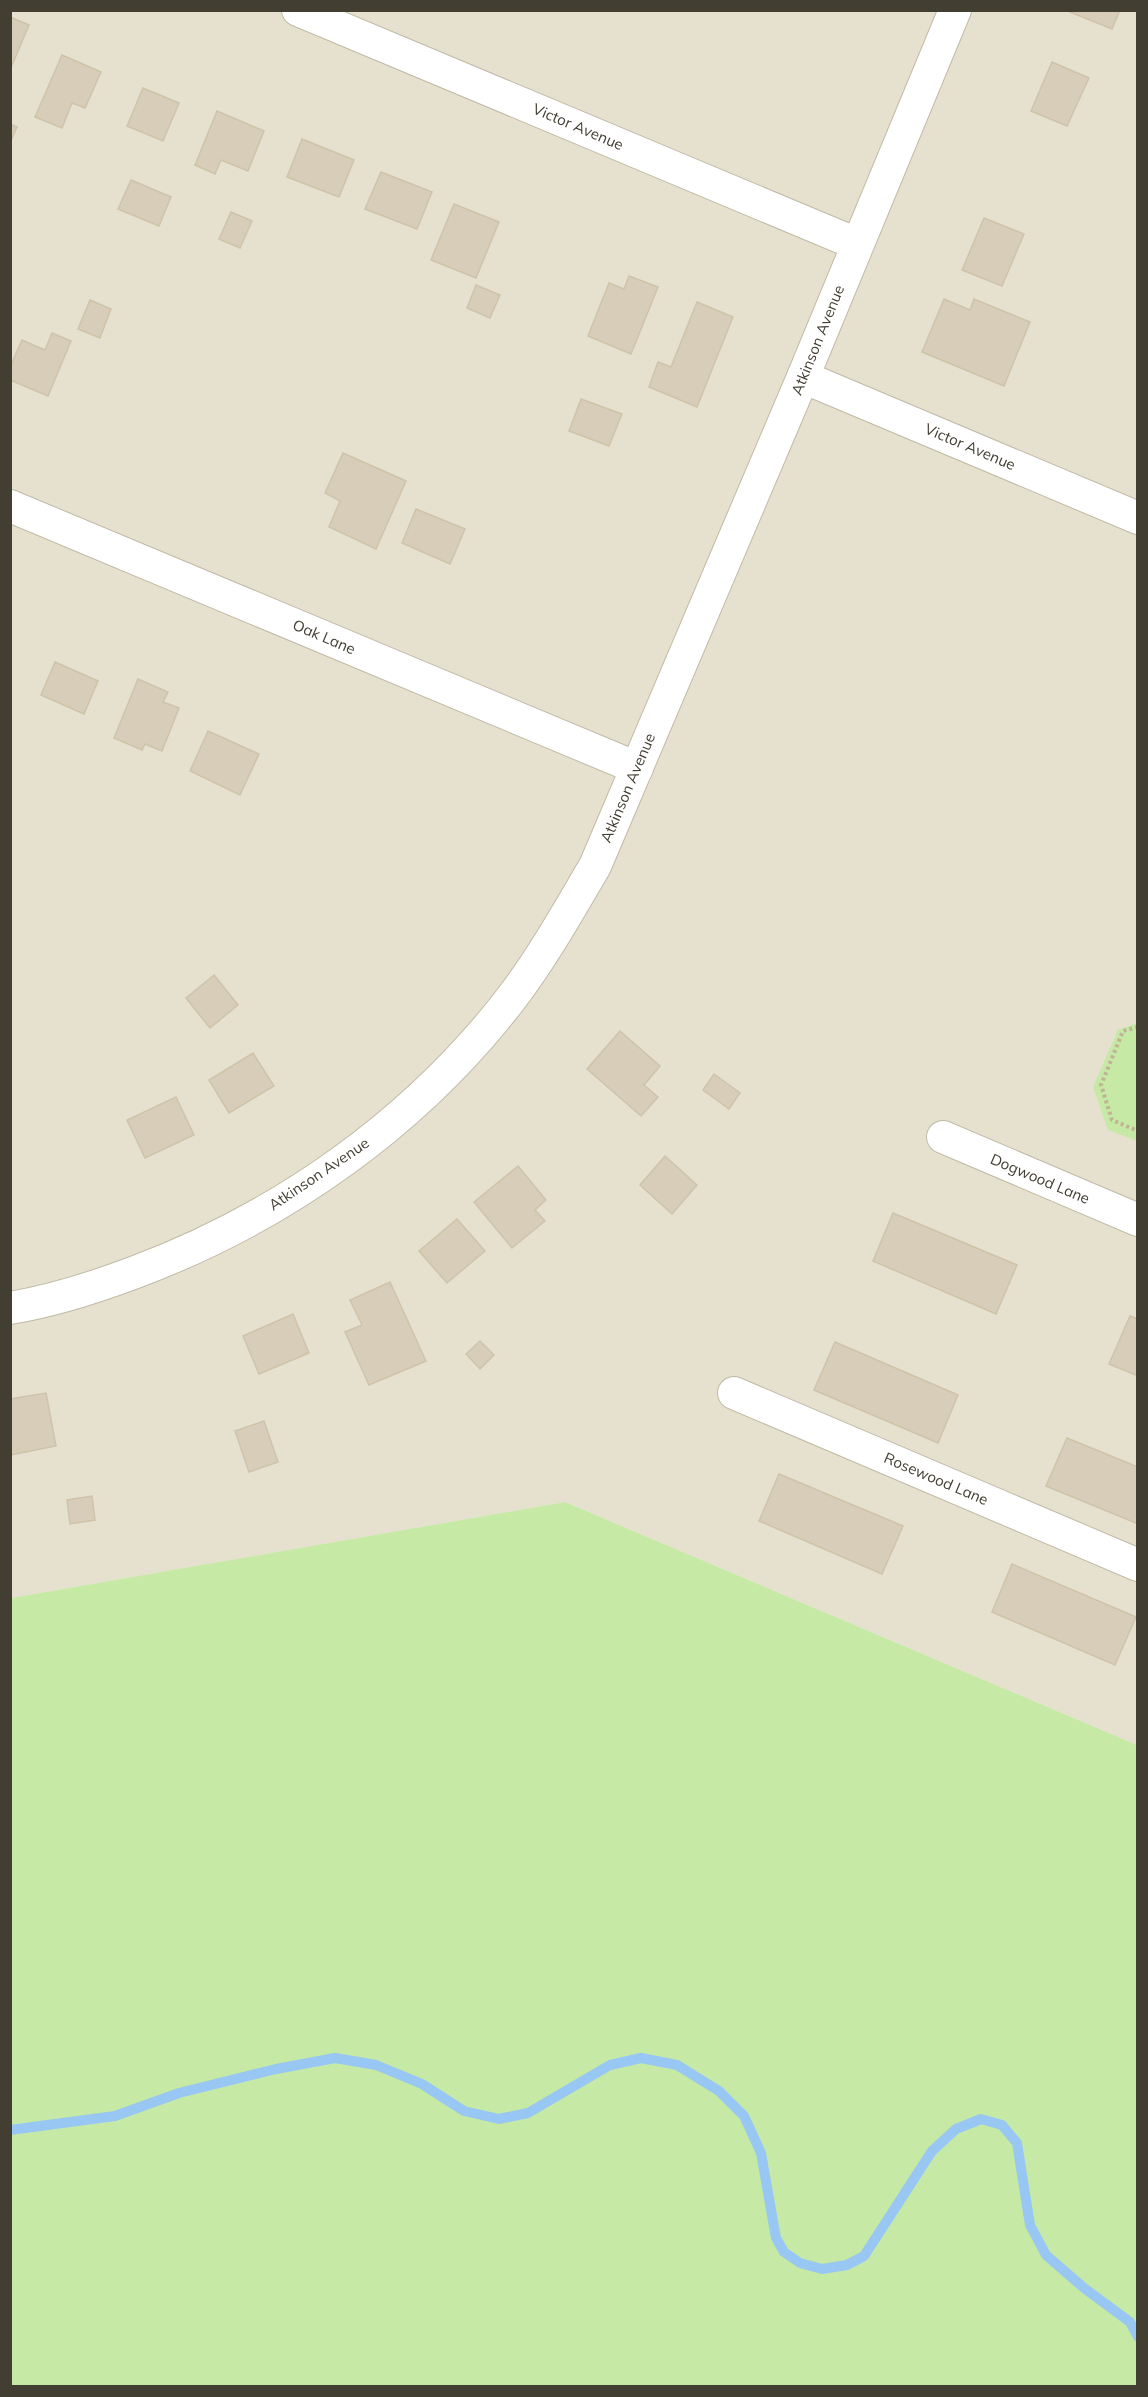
<svg xmlns="http://www.w3.org/2000/svg" width="1148" height="2397" font-family="Mulish,sans-serif">
	<style>
		.residential { fill: #e6e1cf }
		.green { fill: #c6e9a6 }
		.lines { fill: none; stroke-linecap: round; stroke-linejoin: round }
		.stream { stroke: #98c7f4; stroke-width: 10 }
		.building { fill: #d7cdb9; stroke: #cfc3a9; stroke-width: 1.5 }
		.minor-casing { stroke: #c0baa6; stroke-width: 34 }
		.path { stroke: #c0b494; stroke-width: 4; stroke-dasharray: 3 3; stroke-linecap: butt }
		.minor { stroke: #fff; stroke-width: 32 }
		.labels { text-anchor: middle; stroke-width: 4.5; stroke-linejoin: round; paint-order: stroke }
		.street-label { font-size: 15px; fill: #433e32; stroke: #fff }
	</style>
	<rect width="100%" height="100%" fill="#f2eee1"/>
	<path class="residential" d="M11 11H1137V1745L565 1502 11 1598Z"/>
	<g class="green">
		<path d="M1137 1023H1138L1137 1141 1108 1130 1093 1087 1118 1030Z"/>
		<path d="M565 1502 1137 1745V2386H11V1598Z"/>
	</g>
	<g class="lines">
		<path class="stream" d="M10 2130 115 2116 179 2093 276 2069 335 2058 376 2065 422 2084 464 2111 499 2119 528 2113 610 2065 641 2058 677 2065 719 2091 744 2116 761 2153 776 2238 784 2252 800 2263 822 2269 847 2265 864 2256 932 2151 956 2129 981 2119 1002 2125 1017 2143 1030 2225 1046 2255 1084 2288 1130 2322 1138 2337"/>
	</g>
	<g class="building">
		<path d="M1065 10H1120L1112 29Z"/>
		<path d="M10 17 29 25 10 70Z"/>
		<path d="M62 55 101 72 85 108 72 103 62 128 35 117Z"/>
		<path d="M1052 62 1089 78 1067 126 1031 111Z"/>
		<path d="M143 88 179 103 163 141 127 126Z"/>
		<path d="M217 111 264 131 248 171 221 160 215 174 195 165Z"/>
		<path d="M10 124 17 127 10 143Z"/>
		<path d="M302 139 354 160 339 197 287 177Z"/>
		<path d="M381 172 432 192 417 229 365 209Z"/>
		<path d="M131 180 171 197 159 226 118 209Z"/>
		<path d="M454 204 499 222 476 278 431 260Z"/>
		<path d="M231 212 252 221 240 248 219 239Z"/>
		<path d="M984 218 1024 234 1002 286 962 270Z"/>
		<path d="M629 276 658 287 631 354 588 336 609 283 624 289Z"/>
		<path d="M476 285 500 295 490 318 467 308Z"/>
		<path d="M944 299 970 310 974 299 1030 322 1004 386 922 352Z"/>
		<path d="M90 300 111 309 100 338 78 329Z"/>
		<path d="M697 302 733 317 697 407 649 387 658 362 671 367Z"/>
		<path d="M52 333 71 341 48 396 10 380V367L22 340 45 350Z"/>
		<path d="M581 399 622 414 609 446 569 431Z"/>
		<path d="M343 453 406 481 376 549 329 527 340 501 325 493Z"/>
		<path d="M416 509 465 529 450 564 402 543Z"/>
		<path d="M55 662 98 681 84 714 41 695Z"/>
		<path d="M138 679 168 692 163 702 179 708 162 751 145 744 142 750 114 738Z"/>
		<path d="M208 731 259 754 240 795 190 771Z"/>
		<path d="M214 975 238 1005 210 1028 186 998Z"/>
		<path d="M620 1031 660 1066 644 1085 658 1097 641 1116 587 1069Z"/>
		<path d="M253 1053 274 1086 229 1113 209 1080Z"/>
		<path d="M714 1074 740 1093 729 1109 703 1090Z"/>
		<path d="M176 1097 194 1135 145 1158 127 1120Z"/>
		<path d="M665 1156 697 1185 672 1214 640 1185Z"/>
		<path d="M518 1166 546 1200 535 1210 545 1221 512 1248 474 1202Z"/>
		<path d="M893 1213 1017 1265 996 1314 873 1261Z"/>
		<path d="M457 1219 485 1251 447 1283 419 1251Z"/>
		<path d="M390 1282 426 1361 369 1385 345 1332 362 1325 350 1300Z"/>
		<path d="M293 1314 309 1353 259 1374 243 1336Z"/>
		<path d="M1130 1316 1138 1319V1376L1109 1364Z"/>
		<path d="M480 1341 494 1355 480 1369 466 1354Z"/>
		<path d="M835 1342 958 1395 938 1443 814 1390Z"/>
		<path d="M46 1393 56 1446 10 1455V1399Z"/>
		<path d="M264 1421 278 1462 249 1472 235 1431Z"/>
		<path d="M1067 1438 1138 1467V1524L1046 1486Z"/>
		<path d="M779 1474 903 1526 882 1574 759 1521Z"/>
		<path d="M92 1496 95 1520 70 1524 67 1500Z"/>
		<path d="M1012 1564 1136 1617 1115 1665 992 1612Z"/>
	</g>
	<g class="lines">
		<defs>
			<g id="minor">
				<path d="M298 10 857 244"/>
				<path d="M803 377 1138 518"/>
				<path d="M10 506 637 768"/>
				<path d="M943 1137 1138 1220"/>
				<path d="M10 1308C52 1301 93 1288 133 1273 281 1218 416 1123 513 996 544 955 569 910 595 866L803 377 955 10"/>
				<path d="M734 1393 1138 1565"/>
			</g>
		</defs>
		<use href="#minor" class="minor-casing"/>
		<path class="path" d="M1138 1027 1123 1031 1101 1085 1112 1120 1138 1131"/>
		<use href="#minor" class="minor"/>
	</g>
	<g class="labels">
		<g class="street-label">
			<text transform="translate(578 127) rotate(23)" y="5">Victor Avenue</text>
			<text transform="translate(818 340) rotate(-68)" y="5">Atkinson Avenue</text>
			<text transform="translate(970 447) rotate(23)" y="5">Victor Avenue</text>
			<text transform="translate(324 637) rotate(23)" y="5">Oak Lane</text>
			<text transform="translate(628 788) rotate(-67)" y="5">Atkinson Avenue</text>
			<text transform="translate(319 1174) rotate(-34)" y="5">Atkinson Avenue</text>
			<text transform="translate(1040 1179) rotate(23)" y="5">Dogwood Lane</text>
			<text transform="translate(936 1479) rotate(23)" y="5">Rosewood Lane</text>
		</g>
	</g>
	<rect width="1148" height="2397" fill="none" stroke="#433e32" stroke-width="24"/>
</svg>
